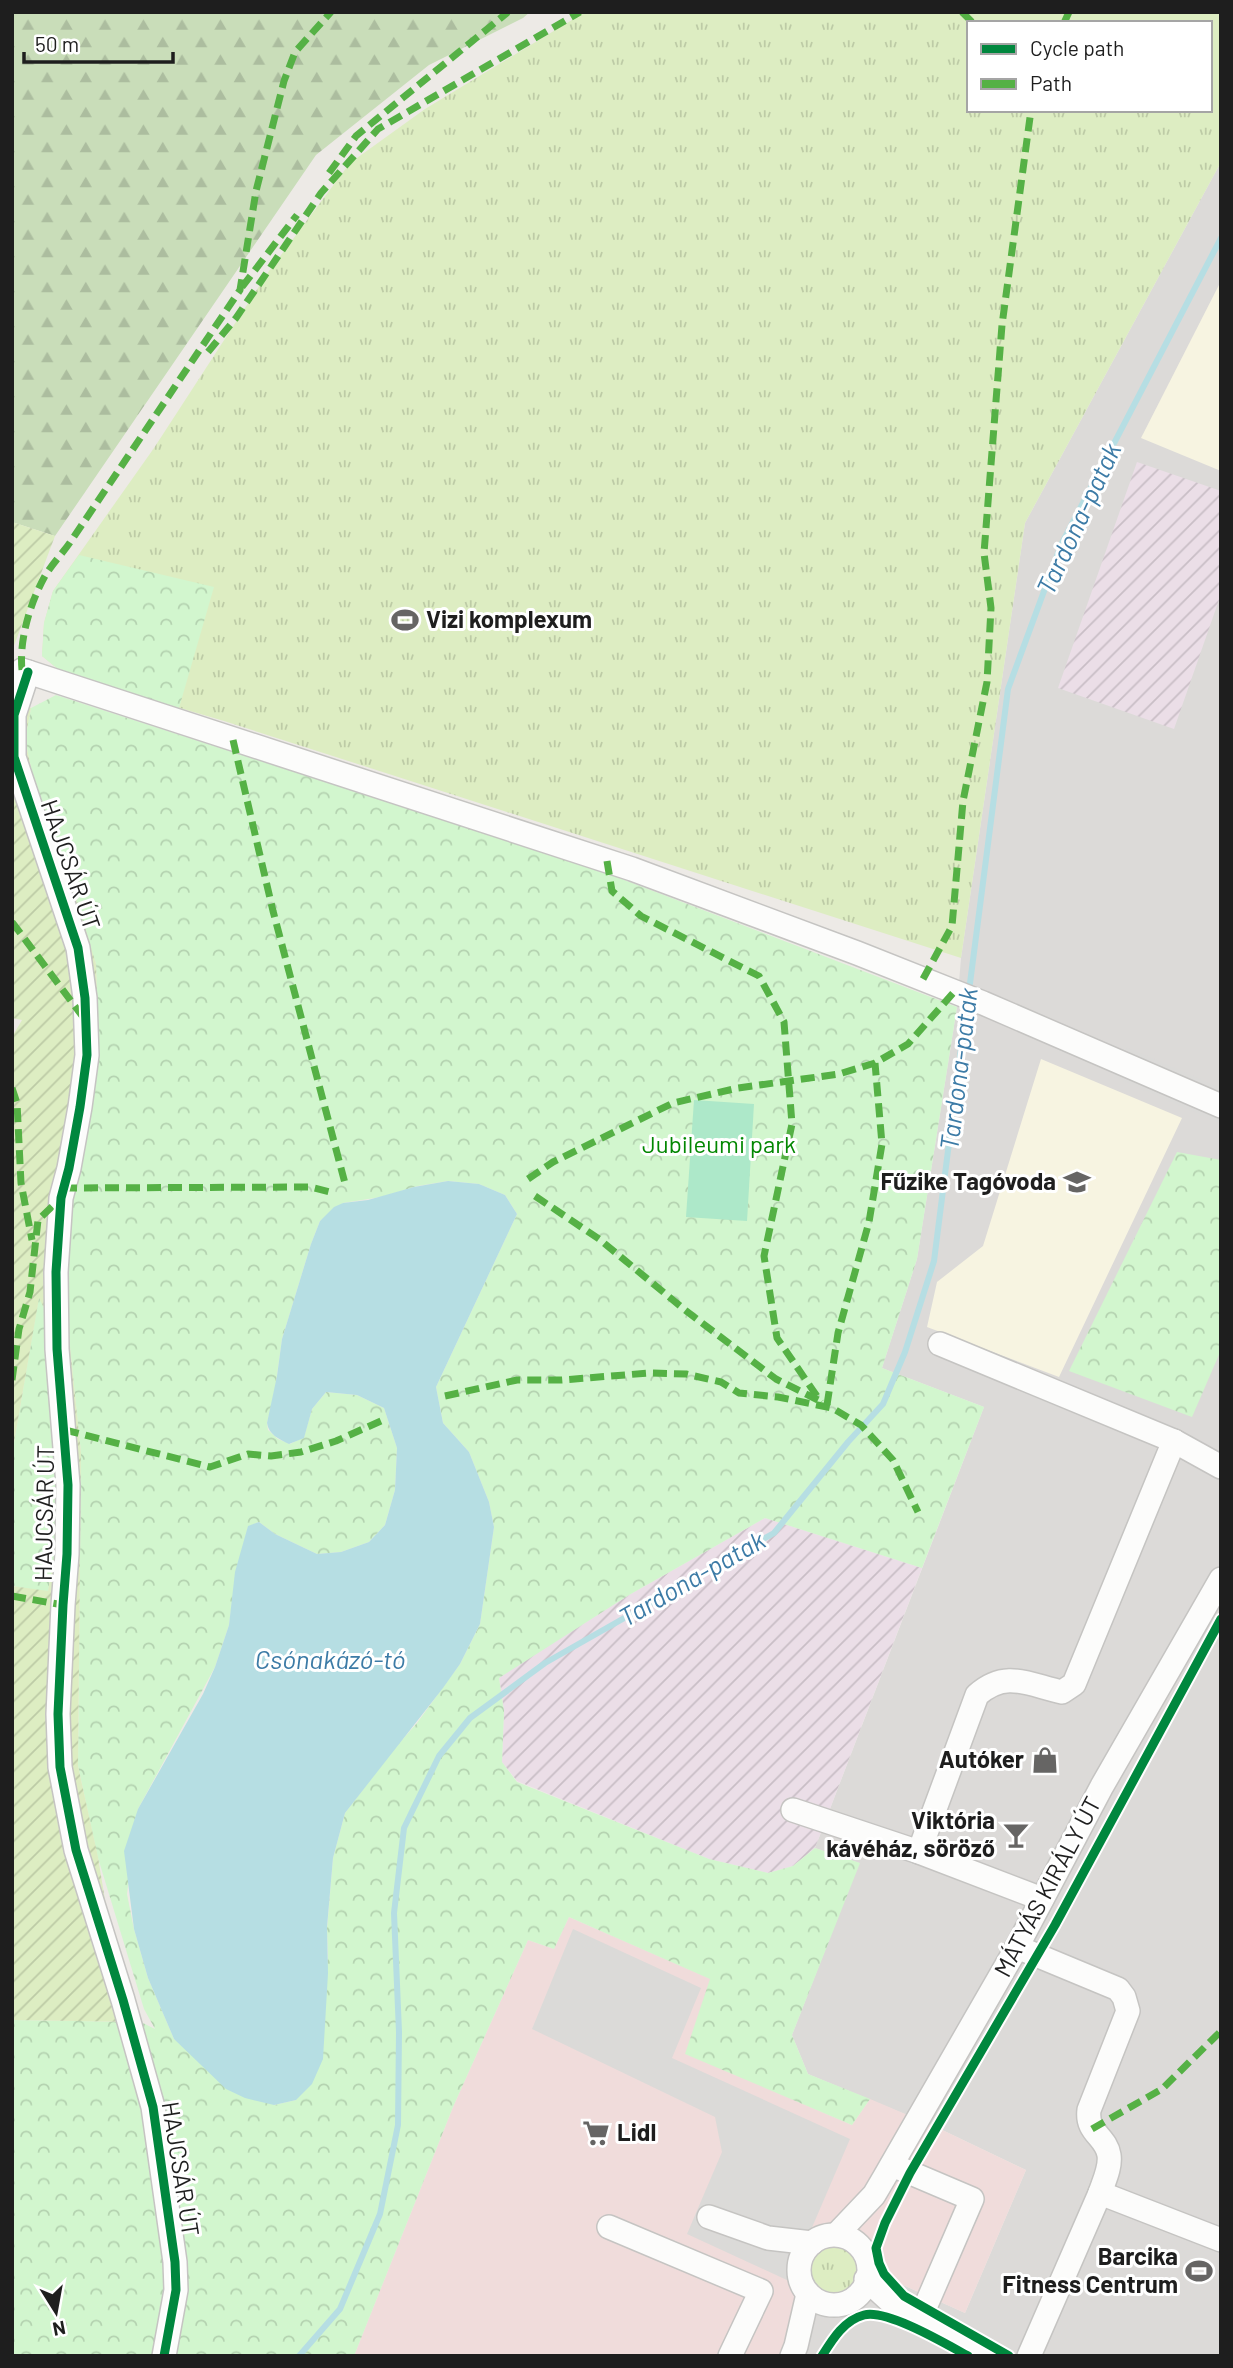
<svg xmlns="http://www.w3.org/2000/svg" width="1233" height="2368" font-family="Barlow,sans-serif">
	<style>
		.residential { fill: #dcdad8 }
		.commercial { fill: #f0dcdb }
		.industrial { fill: url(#industrial-furrows) }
		.education { fill: #f7f4e1 }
		.religious { fill: #dbdad8 }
		.grass { fill: url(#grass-tufts); fill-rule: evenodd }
		.forest { fill: url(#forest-firs) }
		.park { fill: url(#park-crowns); fill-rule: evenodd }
		.garden { fill: url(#garden-furrows) }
		.pitch { fill: #ade8c9 }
		.water { fill: #b6dee3 }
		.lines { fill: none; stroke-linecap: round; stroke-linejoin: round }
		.stream { stroke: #b6dee3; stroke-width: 6 }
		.minor-casing { stroke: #c5c4c2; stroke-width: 26 }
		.minor { stroke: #fcfcfb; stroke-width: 23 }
		.quiet { stroke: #55b145; stroke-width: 7; stroke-dasharray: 14 7; stroke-linecap: butt }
		.cycleway-casing { stroke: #fff; stroke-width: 13 }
		.cycleway { stroke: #00873e; stroke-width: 9 }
		.labels { text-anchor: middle; stroke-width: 6; stroke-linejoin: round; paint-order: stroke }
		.poi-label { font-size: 24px; font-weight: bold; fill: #1e1e1e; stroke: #fff; text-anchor: end }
		.street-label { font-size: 24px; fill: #1e1e1e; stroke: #fff }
		.park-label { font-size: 24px; fill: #028701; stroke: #fff }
		.water-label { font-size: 26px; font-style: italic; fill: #3c7ba6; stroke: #fff }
	</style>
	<defs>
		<pattern id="industrial-furrows" width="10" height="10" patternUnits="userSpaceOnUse" patternTransform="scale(1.75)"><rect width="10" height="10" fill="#ebdee7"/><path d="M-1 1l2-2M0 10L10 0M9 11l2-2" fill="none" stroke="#c9bec6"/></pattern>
		<pattern id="grass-tufts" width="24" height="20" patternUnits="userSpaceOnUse" patternTransform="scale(1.75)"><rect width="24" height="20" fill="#ddedc2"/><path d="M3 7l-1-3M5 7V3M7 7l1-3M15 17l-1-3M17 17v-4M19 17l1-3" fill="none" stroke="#bdcba6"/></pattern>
		<pattern id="forest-firs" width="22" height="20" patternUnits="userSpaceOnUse" patternTransform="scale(1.75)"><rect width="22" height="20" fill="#c9ddb9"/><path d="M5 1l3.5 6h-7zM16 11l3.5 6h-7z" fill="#acbd9f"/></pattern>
		<pattern id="park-crowns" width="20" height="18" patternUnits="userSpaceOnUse" patternTransform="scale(1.75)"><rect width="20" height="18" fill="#d2f6ce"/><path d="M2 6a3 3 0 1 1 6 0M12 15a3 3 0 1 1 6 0" fill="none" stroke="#b4d2b0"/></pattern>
		<pattern id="garden-furrows" width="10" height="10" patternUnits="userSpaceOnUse" patternTransform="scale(1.75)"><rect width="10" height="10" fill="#ddedc2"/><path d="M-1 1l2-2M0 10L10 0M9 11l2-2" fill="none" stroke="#bdcba6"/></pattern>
	</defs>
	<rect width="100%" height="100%" fill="#edeae6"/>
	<path class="residential" d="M1221 162V2356H788L841 2257 965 2313 1026 2170 936 2127 808 2074 792 2035 859 1863 815 1848 984 1407 882 1368 917 1259 957 1007 961 958 1025 523Z"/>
	<path class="commercial" d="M569 1917 711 1979 686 2053 852 2125 870 2099 936 2127 1026 2170 965 2313 841 2257 788 2356H354L453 2107 528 1940 554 1949Z"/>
	<g class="industrial">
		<path d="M1137 462 1221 491V594L1174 729 1058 688Z"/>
		<path d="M765 1518 922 1568 815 1848 793 1866 768 1873 709 1859 517 1781 502 1762 504 1711 499 1677 629 1595Z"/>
	</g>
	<g class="education">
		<path d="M1221 281V471L1141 438Z"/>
		<path d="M1041 1059 1182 1118 1059 1377 927 1327 937 1282 983 1246Z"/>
	</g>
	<g class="religious">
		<path d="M1127 1047 1221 1088V1124L1114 1077Z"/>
		<path d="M573 1929 701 1988 672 2058 850 2139 789 2281 687 2234 722 2152 715 2117 532 2029Z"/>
	</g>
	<g class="grass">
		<path d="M585 12H1221V162L1025 523 961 958 224 721 64 674 42 656 44 623 53 591 154 448 269 271 350 163 425 109ZM969 23H1210V110H969Z"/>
		<circle cx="833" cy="2269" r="24"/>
	</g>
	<path class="forest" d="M12 12H530L523 18 429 65 316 155 55 536 12 522Z"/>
	<g class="park">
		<path d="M79 555 214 587 179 708 64 674 42 656 44 623 53 591Z"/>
		<path d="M56 695 593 868 957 1007 917 1259 882 1368 984 1407 922 1568 765 1518 629 1595 499 1678 504 1711 502 1762 517 1782 709 1859 768 1873 793 1866 815 1848 860 1863 792 2035 808 2074 870 2099 852 2125 685 2054 710 1979 569 1917 554 1949 528 1940 453 2107 354 2356H12V2020L141 2022 155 2029 144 2009 98 1858 78 1766 81 1453 67 1318 70 1203 92 1083 98 1017 96 964 33 777 25 739 31 708ZM448 1181 479 1184 505 1195 517 1214 436 1387 443 1423 469 1452 489 1502 494 1527 480 1624 460 1664 417 1723 394 1749 345 1813 333 1858 327 1929 328 1958 296 2100 274 2105 174 2039 148 1978 134 1929 127 1894 138 1809 215 1667 229 1625 235 1579 248 1527 259 1522 275 1534 317 1554 341 1552 369 1542 385 1525 395 1490 397 1448 384 1408 357 1395 326 1392 312 1409 304 1437 290 1444 278 1439 268 1430 267 1423 275 1390 282 1339 311 1244 320 1221 343 1203 381 1197 418 1186Z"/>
		<path d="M1177 1152 1221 1160V1350L1192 1417 1069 1371Z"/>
		<path d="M39 1296 46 1312 49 1406 56 1444 57 1540 48 1592 12 1586V1454Z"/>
	</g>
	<g class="garden">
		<path d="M12 522 55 536 12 651Z"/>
		<path d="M12 701 31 708 25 739 33 777 78 904 96 964 98 1017 92 1083 70 1203 67 1318 81 1453 78 1766 98 1857 112 1943 141 2022 12 2020V1586L48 1591 57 1540 56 1444 49 1406 46 1312 39 1298 12 1454V1037L22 1020 12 1018Z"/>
	</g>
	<path class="pitch" d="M694 1100 754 1104 747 1221 686 1217Z"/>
	<path class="water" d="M448 1181 479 1184 505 1195 517 1214 436 1387 443 1423 469 1452 489 1502 494 1527 480 1624 460 1664 443 1688 345 1813 333 1858 327 1927 328 1973 323 2059 312 2084 296 2100 274 2105 245 2098 226 2089 174 2039 148 1978 134 1929 124 1851 138 1809 203 1694 215 1667 229 1625 235 1572 248 1526 259 1522 275 1534 317 1554 341 1552 369 1542 385 1525 395 1490 397 1448 384 1408 357 1395 326 1392 312 1409 304 1438 289 1444C279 1439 269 1435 267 1423L277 1376 282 1339 311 1244 320 1221 334 1207 343 1203 368 1200 414 1187Z"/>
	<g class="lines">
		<g class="stream">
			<path d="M969 991 1008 689 1061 545 1221 238"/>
			<path d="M299 2356 340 2309 380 2214 398 2125 399 2032 394 1913 404 1828 439 1756 470 1718 545 1663 774 1533 848 1442 883 1404 905 1352 934 1261 967 1001"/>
		</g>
		<defs>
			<g id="minor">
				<path d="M22 670 632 869 857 953 983 1003 1221 1106"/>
				<path d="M28 672 14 715V757L78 948 85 998 87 1055 80 1107 69 1168 61 1198 56 1272 57 1349 68 1485 67 1554 63 1605 58 1714 60 1767 76 1850 123 2000 153 2107 175 2262 176 2290 164 2356"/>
				<path d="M940 1344 1174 1441 1221 1467"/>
				<path d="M793 1810 919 1852 1042 1899"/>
				<path d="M919 1852 977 1695C1006 1669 1029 1685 1062 1692L1074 1684 1174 1441"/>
				<path d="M1017 1947 1118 1989 1124 1997 1128 2011 1089 2110C1086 2133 1106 2136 1109 2155 1111 2167 1104 2181 1100 2193L1029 2356"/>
				<path d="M892 2165 972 2199 920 2319"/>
				<path d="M1100 2193 1221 2240"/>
				<path d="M709 2217 768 2238 812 2243"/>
				<path d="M609 2227 761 2291 730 2356"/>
				<path d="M837 2234 874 2195 884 2178 1017 1947 1102 1786 1221 1579"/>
				<circle cx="834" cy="2270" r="35"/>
				<path d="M866 2279 891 2302 988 2356"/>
				<path d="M792 2356 796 2346 808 2294"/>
			</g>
		</defs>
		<use href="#minor" class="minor-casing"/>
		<use href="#minor" class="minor"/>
		<g class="quiet">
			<path d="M962 12 973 23"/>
			<path d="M1064 23 1069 12"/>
			<path d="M329 173 356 136 508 12"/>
			<path d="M242 287 297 215"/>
			<path d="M208 352 236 318 321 193 378 129 580 12"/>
			<path d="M22 670C19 640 30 603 45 576 52 564 63 553 71 541L240 290 256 191 284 81 295 52 331 12"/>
			<path d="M233 740 273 911 346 1187"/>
			<path d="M607 861 612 891 641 916 759 976 784 1022 792 1124 764 1256 777 1338 821 1402"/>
			<path d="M12 922 83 1017"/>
			<path d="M923 979 952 926 963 801 987 682 991 608 984 553 1002 325 1031 110"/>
			<path d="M12 1088 17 1103 21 1183 32 1240"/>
			<path d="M528 1179 553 1162 673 1103 738 1088 839 1074 875 1063 908 1044 954 992"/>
			<path d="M63 1188 310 1187 334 1193"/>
			<path d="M535 1196 599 1239 685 1310 776 1379 818 1400"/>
			<path d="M12 1380 19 1329 30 1292 38 1220 61 1198"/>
			<path d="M445 1396 517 1380H562L649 1373 686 1374 721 1382 739 1393 778 1397 832 1408 861 1425 893 1460 918 1512"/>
			<path d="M827 1405 838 1333 869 1222 882 1144 875 1063"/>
			<path d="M65 1430 210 1467 248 1454 271 1456 301 1452 336 1441 381 1421"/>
			<path d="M12 1596 63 1605"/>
			<path d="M1092 2129 1162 2089 1221 2031"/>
		</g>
		<defs>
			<g id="cycleway">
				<path d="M28 672 14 715V757L78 948 85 998 87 1055 80 1107 69 1168 61 1198 56 1272 57 1349 68 1485 67 1554 63 1605 58 1714 60 1767 76 1850 123 2000 153 2107 175 2262 176 2290 164 2356"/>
				<path d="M822 2356C832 2340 844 2320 864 2315 887 2309 946 2344 968 2356"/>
				<path d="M1009 2356 904 2296 884 2274 879 2263 876 2248 885 2223 910 2173 1055 1925 1221 1619"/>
			</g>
		</defs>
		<use href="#cycleway" class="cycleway-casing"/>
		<use href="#cycleway" class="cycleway"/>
	</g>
	<defs>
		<symbol id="stadium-bare" viewBox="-9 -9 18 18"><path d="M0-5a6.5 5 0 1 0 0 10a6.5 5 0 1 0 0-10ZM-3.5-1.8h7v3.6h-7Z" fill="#666564" stroke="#fff" stroke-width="2.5" paint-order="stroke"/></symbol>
		<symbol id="school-bare" viewBox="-9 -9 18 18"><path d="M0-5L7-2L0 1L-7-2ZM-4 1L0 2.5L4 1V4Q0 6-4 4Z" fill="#666564" stroke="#fff" stroke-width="2.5" paint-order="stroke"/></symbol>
		<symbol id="shop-bare" viewBox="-9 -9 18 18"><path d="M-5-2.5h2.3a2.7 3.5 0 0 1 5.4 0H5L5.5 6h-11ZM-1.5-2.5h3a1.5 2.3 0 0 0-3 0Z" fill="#666564" stroke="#fff" stroke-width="2.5" paint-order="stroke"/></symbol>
		<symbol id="bar-bare" viewBox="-9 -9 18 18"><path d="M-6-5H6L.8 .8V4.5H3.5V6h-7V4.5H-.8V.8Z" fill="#666564" stroke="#fff" stroke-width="2.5" paint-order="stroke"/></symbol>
		<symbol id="supermarket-bare" viewBox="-9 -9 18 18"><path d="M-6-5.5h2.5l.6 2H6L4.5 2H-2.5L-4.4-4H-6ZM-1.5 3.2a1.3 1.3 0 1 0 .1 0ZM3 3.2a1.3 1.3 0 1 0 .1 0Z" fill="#666564" stroke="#fff" stroke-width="2.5" paint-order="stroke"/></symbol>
	</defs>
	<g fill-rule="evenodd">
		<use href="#stadium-bare" x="386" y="601" width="38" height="38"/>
		<use href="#school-bare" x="1058" y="1163" width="38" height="38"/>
		<use href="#shop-bare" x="1026" y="1741" width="38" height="38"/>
		<use href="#bar-bare" x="997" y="1816" width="38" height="38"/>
		<use href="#supermarket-bare" x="577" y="2114" width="38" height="38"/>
		<use href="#stadium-bare" x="1180" y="2252" width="38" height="38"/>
	</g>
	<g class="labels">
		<g class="poi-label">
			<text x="426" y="628" text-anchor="start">Vizi komplexum</text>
			<text x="1056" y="1190">Fűzike Tagóvoda</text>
			<text x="1024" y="1768">Autóker</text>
			<text x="995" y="1829">Viktória<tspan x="995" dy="28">kávéház, söröző</tspan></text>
			<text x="617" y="2141" text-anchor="start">Lidl</text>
			<text x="1178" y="2265">Barcika<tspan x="1178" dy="28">Fitness Centrum</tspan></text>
		</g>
		<g class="street-label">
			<text transform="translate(70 865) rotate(71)" y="8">HAJCSÁR ÚT</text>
			<text transform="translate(45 1513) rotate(-89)" y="8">HAJCSÁR ÚT</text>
			<text transform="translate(1048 1887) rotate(-62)" y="8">MÁTYÁS KIRÁLY ÚT</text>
			<text transform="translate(180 2169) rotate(81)" y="8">HAJCSÁR ÚT</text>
		</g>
		<g class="park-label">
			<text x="719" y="1153">Jubileumi park</text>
		</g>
		<g class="water-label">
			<text transform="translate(1079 519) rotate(-65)" y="9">Tardona-patak</text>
			<text transform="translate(959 1069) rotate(-83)" y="9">Tardona-patak</text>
			<text transform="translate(692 1579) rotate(-30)" y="9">Tardona-patak</text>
			<text x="330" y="1669">Csónakázó-tó</text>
		</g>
	</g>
	<rect width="1233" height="2368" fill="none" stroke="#1e1e1e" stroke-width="28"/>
	<rect x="967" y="21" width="245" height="91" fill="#ffffff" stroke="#a5a5a5" stroke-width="2"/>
	<rect x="981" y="44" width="35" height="10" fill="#00873e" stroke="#a5a5a5" stroke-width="2"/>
	<text x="1030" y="56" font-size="21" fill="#1e1e1e">Cycle path</text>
	<rect x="981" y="79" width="35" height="10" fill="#55b145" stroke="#a5a5a5" stroke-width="2"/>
	<text x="1030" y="91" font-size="21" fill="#1e1e1e">Path</text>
	<g transform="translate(56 2312) rotate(169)" stroke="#ffffff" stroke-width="5" paint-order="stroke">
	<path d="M0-5L12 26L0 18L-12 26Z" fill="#1e1e1e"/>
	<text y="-10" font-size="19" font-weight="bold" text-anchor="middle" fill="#1e1e1e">N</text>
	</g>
	<path d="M24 52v10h149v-10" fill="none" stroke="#1e1e1e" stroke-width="3.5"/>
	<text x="35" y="52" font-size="21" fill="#1e1e1e" stroke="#ffffff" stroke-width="5" paint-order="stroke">50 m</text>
</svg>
